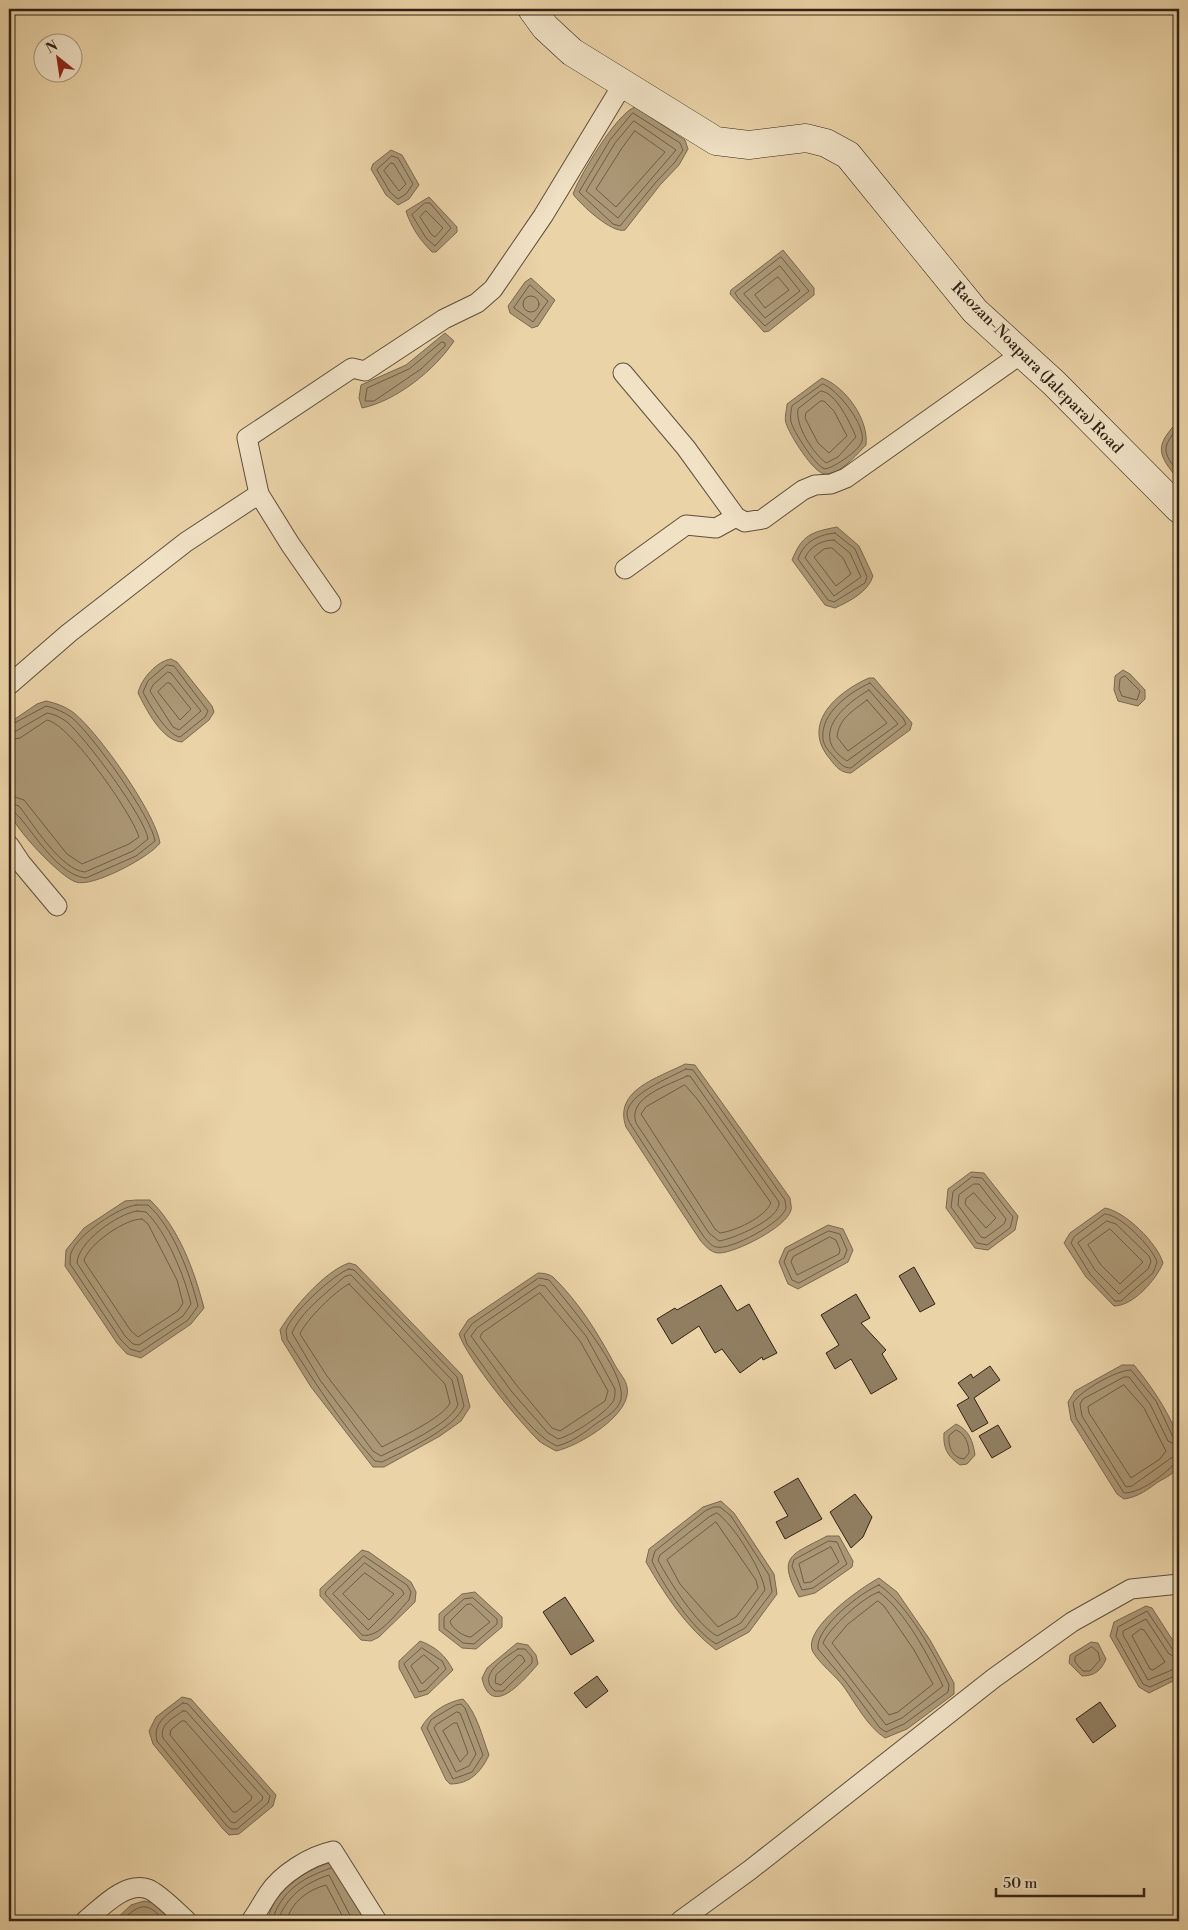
<svg xmlns="http://www.w3.org/2000/svg" width="1188" height="1930" font-family="'Libre Bodoni',serif">
	<style>
		.water { fill: #ab9775; stroke: #7a684f }
		.lines { fill: none; stroke-linecap: round; stroke-linejoin: round }
		.shore { stroke: #6e5c45; stroke-width: 1 }
		.building { fill: #917e61; stroke: #312215 }
		.minor-casing { stroke: #5f4e3a; stroke-width: 21 }
		.secondary-casing { stroke: #312215; stroke-width: 29 }
		.minor { stroke: #f1e2c6; stroke-width: 19 }
		.secondary { stroke: #f1e2c6; stroke-width: 28 }
		.labels { text-anchor: middle; stroke-width: 4; stroke-linejoin: round; paint-order: stroke }
		.street-label { font-size: 16px; fill: #312215; stroke: #f1e2c6 }
	</style>
	<rect width="100%" height="100%" fill="#ead3a7"/>
	<filter id="stains"><feTurbulence type="fractalNoise" baseFrequency=".004" numOctaves="4"/><feColorMatrix values="0 0 0 0 .2 0 0 0 0 .09 0 0 0 0 .02 0 0 0 .5 -.17"/></filter>
	<radialGradient id="worn" r=".72"><stop offset=".6" stop-color="#630" stop-opacity="0"/><stop offset="1" stop-color="#630" stop-opacity=".3"/></radialGradient>
	<g class="water">
		<path d="M635 107 685 140 688 149 679 165 660 185 625 230C612 234 580 204 573 194 580 175 617 113 635 107Z"/>
		<path d="M391 150 402 155 419 185 409 199 398 205 386 195 371 169 373 164Z"/>
		<path d="M429 197 457 227V232L436 252H432C420 240 411 227 406 211Z"/>
		<path d="M783 250 814 288V295L769 331 764 332 730 294 731 290Z"/>
		<path d="M531 278 555 300 538 326 532 328 510 313 508 306 525 282Z"/>
		<path d="M445 333 454 341C435 370 396 401 362 408L359 398 361 385 406 365Z"/>
		<path d="M822 378C846 387 869 420 866 445 856 455 841 474 825 474 814 474 789 434 786 423 784 418 787 409 787 404Z"/>
		<path d="M1179 420V480C1156 453 1155 446 1179 420Z"/>
		<path d="M837 527 859 546 873 576C868 592 850 601 835 608L825 605 792 560C802 535 811 532 837 527Z"/>
		<path d="M171 659 177 662 212 706 214 712 209 720 182 742C162 741 146 709 138 693 141 679 157 661 171 659Z"/>
		<path d="M1123 670 1130 674 1145 690V699L1138 706 1118 701 1114 690 1115 676Z"/>
		<path d="M869 678H874L912 723 910 730 851 773C841 773 836 767 830 759 800 724 837 692 869 678Z"/>
		<path d="M46 701C56 703 66 707 74 713 98 732 156 814 160 843 150 857 92 888 76 882 60 877 13 827 9 811 7 804 9 795 9 788 9 766 9 744 9 723L37 704Z"/>
		<path d="M685 1064 695 1065 790 1198C790 1201 792 1207 791 1210 787 1227 735 1253 719 1253 711 1253 705 1246 700 1240L626 1127C613 1090 658 1078 685 1064Z"/>
		<path d="M971 1172 984 1173 1018 1216 1015 1230 988 1250 975 1248 946 1208 948 1189Z"/>
		<path d="M136 1200H150C179 1228 194 1270 204 1308L191 1324 141 1358 127 1354 117 1343 65 1266 66 1250 84 1228 125 1201Z"/>
		<path d="M1105 1208C1126 1212 1157 1243 1163 1263 1156 1280 1133 1306 1114 1306L1086 1277 1064 1243 1070 1233Z"/>
		<path d="M828 1225 843 1229 853 1250 848 1262 798 1289 788 1284 779 1262 785 1248Z"/>
		<path d="M349 1263 356 1265 462 1375 470 1407 461 1421 440 1436 384 1467H373L311 1387 282 1340 280 1330C293 1308 325 1271 349 1263Z"/>
		<path d="M538 1273C543 1273 549 1274 553 1277 579 1302 599 1335 616 1367 619 1372 626 1380 627 1387 633 1414 579 1446 556 1451 551 1448 544 1445 539 1441 518 1420 468 1360 459 1334L468 1320Z"/>
		<path d="M1122 1365H1134C1152 1387 1188 1436 1179 1465 1176 1473 1165 1478 1158 1482 1147 1490 1138 1497 1124 1499L1117 1494 1071 1420 1068 1402 1075 1391Z"/>
		<path d="M956 1424C969 1430 973 1441 975 1455L967 1464 960 1465C947 1456 943 1448 944 1433Z"/>
		<path d="M721 1501 734 1513 774 1574 777 1594 749 1632 716 1650C686 1627 665 1595 646 1562L649 1549 703 1507Z"/>
		<path d="M827 1536H839L853 1561 852 1567 815 1593 799 1597C776 1555 792 1555 827 1536Z"/>
		<path d="M362 1550 369 1552 411 1582 416 1592 415 1602 379 1637 371 1641 361 1640 320 1596V1589Z"/>
		<path d="M879 1578 897 1592 930 1640 954 1683V1694L907 1729 885 1738C867 1726 856 1704 844 1687 835 1675 820 1664 813 1652 801 1629 862 1587 879 1578Z"/>
		<path d="M475 1592 502 1617V1627L476 1649 462 1648 439 1630V1614L462 1594Z"/>
		<path d="M1146 1606 1152 1608 1179 1650V1678L1149 1693 1139 1687 1110 1636 1114 1622Z"/>
		<path d="M420 1641C436 1647 445 1655 453 1670L428 1694 415 1698 399 1668V1661Z"/>
		<path d="M1091 1642 1098 1643 1106 1659C1101 1671 1094 1676 1082 1676L1069 1663 1070 1655Z"/>
		<path d="M517 1643 528 1645 536 1655 538 1664C524 1680 491 1720 482 1678L487 1668Z"/>
		<path d="M182 1697 191 1699 276 1795 273 1806 239 1834 229 1835 223 1829 153 1744 149 1731 156 1717Z"/>
		<path d="M463 1699C477 1713 482 1736 489 1755 481 1772 470 1784 450 1784L446 1780 421 1728C429 1713 446 1702 463 1699Z"/>
		<path d="M331 1862 342 1872 366 1921H267C276 1887 300 1874 331 1862Z"/>
		<path d="M144 1901 154 1903 172 1921H114L131 1905Z"/>
	</g>
	<g class="lines">
		<g class="shore">
			<path d="M633 113 680 143 683 150 675 162 656 182 620 226 613 224 579 192 610 140Z"/>
			<path d="M634 121 676 150 618 218 586 191 615 143Z"/>
			<path d="M635 131 665 152 616 207 596 189 622 148Z"/>
			<path d="M392 156 398 158 413 184 406 194 398 199 390 192 377 170Z"/>
			<path d="M391 163 394 164 406 184 399 191 384 171Z"/>
			<path d="M425 203H430L451 228 435 246 426 238 412 215Z"/>
			<path d="M426 211 443 228 435 237 431 234 420 217Z"/>
			<path d="M781 257 809 291 765 326 738 298 735 293Z"/>
			<path d="M780 266 800 291 765 318 744 294Z"/>
			<path d="M778 277 789 290 765 308 755 295Z"/>
			<path d="M530 285 548 301 533 322 514 308Z"/>
			<circle cx="531" cy="304" r="8"/>
			<path d="M442 342 445 343V346L421 369 374 401H365L367 388 409 369Z"/>
			<path d="M823 384C837 389 866 425 862 441 859 451 835 467 825 469 815 466 794 432 791 422 790 417 791 410 792 406Z"/>
			<path d="M821 391C836 392 851 425 856 437L838 457 826 463C813 453 795 426 798 409Z"/>
			<path d="M821 401H824L834 411 847 436 829 453 818 443 805 418 806 413Z"/>
			<path d="M1179 427C1161 447 1162 453 1179 472"/>
			<path d="M835 533 855 549 867 577 865 583 834 602 828 600 798 559C804 542 817 535 835 533Z"/>
			<path d="M834 540 850 553 861 577 834 596 805 558C810 546 822 540 834 540Z"/>
			<path d="M832 548 843 558 851 574 836 586 814 557 824 549Z"/>
			<path d="M167 665 174 666 208 711 205 717 180 737C168 736 148 703 143 692L148 681Z"/>
			<path d="M168 672 171 673 201 711 179 730 173 727 150 691 153 685Z"/>
			<path d="M1125 676 1140 691 1137 700 1122 696 1119 689 1120 679Z"/>
			<path d="M167 683H170L191 709 180 720 158 692Z"/>
			<path d="M870 683 903 718 906 724 851 768C843 768 840 763 835 758 830 752 824 747 823 739 820 713 850 692 870 683Z"/>
			<path d="M869 690 898 724 847 761C808 736 843 705 869 690Z"/>
			<path d="M867 700 887 723 848 751 837 737C839 718 853 711 867 700Z"/>
			<path d="M9 726 46 706C55 708 64 712 71 717 91 733 152 817 155 841L136 856 86 878C52 875 23 811 9 809"/>
			<path d="M9 733 16 731 47 713C54 714 62 718 67 722 85 737 146 819 148 839L133 851 85 872C61 870 33 824 19 806L9 803"/>
			<path d="M9 740 20 738 47 720C70 724 132 814 139 837L129 844 82 864 67 854 24 800 9 795"/>
			<path d="M686 1069 693 1070 785 1200C785 1202 786 1205 786 1208 783 1222 730 1251 716 1247 711 1246 708 1241 704 1237L631 1125C629 1122 627 1117 627 1114 627 1094 671 1077 686 1069Z"/>
			<path d="M687 1076H690L779 1202C781 1219 733 1239 719 1241L709 1233 636 1123C627 1097 669 1085 687 1076Z"/>
			<path d="M685 1085 698 1100 771 1203C764 1218 735 1231 720 1233L715 1229 641 1114 646 1107Z"/>
			<path d="M972 1177 982 1178 1013 1217 1010 1228 987 1245 977 1243 951 1207 953 1192Z"/>
			<path d="M974 1184H979L1006 1219 1004 1224 985 1238 981 1237 958 1205 959 1195Z"/>
			<path d="M974 1193 996 1218 986 1228 965 1204 966 1199Z"/>
			<path d="M136 1205H148C173 1227 190 1274 198 1306L188 1320 140 1352 130 1349 121 1340 70 1264C70 1261 70 1256 71 1253 77 1235 119 1207 136 1205Z"/>
			<path d="M137 1211 146 1212C166 1231 185 1277 191 1304L183 1316 139 1345 133 1344 125 1336 77 1263C78 1242 117 1214 137 1211Z"/>
			<path d="M1105 1214C1120 1214 1153 1248 1157 1262L1153 1273 1121 1301H1115L1090 1274 1071 1243 1074 1237Z"/>
			<path d="M142 1219 148 1224 177 1280 183 1303 178 1311 138 1337 131 1331 84 1261C87 1245 126 1218 142 1219Z"/>
			<path d="M1107 1221 1116 1224 1149 1256 1151 1262 1148 1269 1119 1294 1095 1270 1078 1243Z"/>
			<path d="M1110 1229 1143 1262 1120 1284 1101 1265 1088 1245Z"/>
			<path d="M829 1231 840 1234 847 1250 844 1258 799 1283 792 1280 784 1262 788 1252Z"/>
			<path d="M830 1237 836 1240 840 1250 839 1254 797 1275 791 1262 793 1257Z"/>
			<path d="M349 1269 354 1270 457 1377 464 1406C454 1429 406 1450 382 1462L375 1461C341 1424 314 1381 287 1339 287 1338 286 1332 286 1331 288 1316 335 1273 349 1269Z"/>
			<path d="M351 1275 452 1380 458 1405C449 1425 401 1446 381 1456L373 1451 320 1380 292 1333C301 1311 327 1293 344 1277Z"/>
			<path d="M539 1278 549 1280C567 1302 627 1372 621 1399 618 1411 606 1417 597 1423 585 1432 573 1442 557 1446 528 1434 487 1370 467 1344L464 1335 472 1324Z"/>
			<path d="M349 1284 445 1384 450 1403C443 1418 397 1439 382 1447L327 1376 300 1334C305 1321 336 1290 349 1284Z"/>
			<path d="M540 1285 545 1286 586 1336 615 1389C615 1395 615 1400 611 1404 603 1415 571 1436 558 1439L548 1433 512 1392 471 1336 477 1328Z"/>
			<path d="M540 1293 580 1341 608 1391 605 1401 560 1431 552 1428 518 1387 480 1337 482 1333Z"/>
			<path d="M1124 1385 1144 1408 1166 1451 1160 1459 1131 1478 1089 1413 1088 1407Z"/>
			<path d="M956 1430C965 1433 969 1444 969 1453L964 1459C952 1458 948 1446 949 1436Z"/>
			<path d="M1179 1440 1173 1437 1156 1401 1131 1370C1117 1370 1081 1390 1073 1403L1076 1418 1124 1493C1141 1493 1164 1475 1175 1463L1179 1462"/>
			<path d="M1179 1446 1168 1441 1150 1404 1129 1377H1124L1083 1399 1080 1404 1082 1416 1126 1487 1132 1486 1171 1458 1179 1456"/>
			<path d="M714 1507H720L731 1516 769 1575 772 1592 745 1628 716 1644C693 1630 663 1585 652 1561L655 1551 705 1511Z"/>
			<path d="M717 1513C734 1525 762 1570 765 1590L741 1623 717 1636C697 1625 669 1581 658 1560L660 1555 709 1517Z"/>
			<path d="M716 1522 756 1580 758 1588 736 1617 718 1627 680 1584 667 1560Z"/>
			<path d="M829 1541 837 1542 847 1564 813 1588 802 1590 792 1566 794 1560Z"/>
			<path d="M831 1547 839 1562 811 1582 804 1583 799 1564Z"/>
			<path d="M364 1556 407 1585 411 1592 409 1600C398 1611 379 1639 362 1635L325 1594 326 1591Z"/>
			<path d="M365 1563 402 1590 404 1594 368 1630 333 1594Z"/>
			<path d="M365 1573 394 1594 369 1620 343 1594Z"/>
			<path d="M879 1585C907 1604 935 1654 949 1685L948 1692 904 1724 886 1732 880 1728 846 1682 818 1649C815 1628 861 1592 879 1585Z"/>
			<path d="M879 1592C905 1611 929 1657 943 1686L902 1718 886 1725 823 1643C829 1628 863 1597 879 1592Z"/>
			<path d="M473 1598 497 1619V1624L474 1644 463 1643 444 1628V1617L464 1599Z"/>
			<path d="M878 1601 884 1606 914 1650 933 1684 898 1712 889 1715 832 1643 847 1625Z"/>
			<path d="M471 1604 490 1622 471 1637C464 1637 451 1628 450 1621L466 1605Z"/>
			<path d="M1141 1629 1144 1630 1165 1662 1153 1670 1150 1669 1132 1636Z"/>
			<path d="M1092 1647 1098 1652 1100 1660 1090 1671H1083L1075 1662V1657Z"/>
			<path d="M422 1648 442 1661 446 1669 426 1690 419 1692 404 1664Z"/>
			<path d="M518 1649H525L532 1657V1663L503 1691H495C476 1676 504 1658 518 1649Z"/>
			<path d="M1179 1652 1173 1650 1147 1611 1118 1627 1116 1636 1143 1684 1150 1687 1179 1674"/>
			<path d="M424 1655 439 1668 422 1684 411 1666Z"/>
			<path d="M519 1655 522 1656 525 1661 501 1685 495 1683 496 1675Z"/>
			<path d="M1179 1658 1169 1654 1146 1619 1123 1631V1635L1148 1680 1179 1667"/>
			<path d="M183 1703 188 1704 270 1796 268 1803 237 1829H231L227 1826 157 1741C152 1722 169 1713 183 1703Z"/>
			<path d="M456 1705 461 1704 465 1708 483 1755 472 1772 453 1779 427 1728 431 1720Z"/>
			<path d="M183 1711H186L263 1797 262 1800 235 1823 231 1822 163 1738C159 1725 173 1718 183 1711Z"/>
			<path d="M457 1712 460 1713 476 1754 469 1766 456 1772 434 1728 436 1725Z"/>
			<path d="M182 1721H185L252 1797 251 1800 236 1812H233L170 1735 171 1730Z"/>
			<path d="M454 1723H457L468 1753 460 1762 443 1731Z"/>
			<path d="M121 1921C141 1903 146 1901 165 1921"/>
			<path d="M272 1921C281 1891 302 1878 331 1868"/>
			<path d="M278 1921C286 1896 305 1883 329 1875L353 1921"/>
			<path d="M286 1921C292 1902 307 1890 326 1885L345 1921"/>
		</g>
	</g>
	<g class="building">
		<path d="M914 1267 935 1304 920 1312 899 1276Z"/>
		<path d="M721 1285 737 1311 749 1304 777 1353 763 1360 762 1357 740 1373 722 1349 715 1353 699 1326 672 1344 657 1319 675 1308 677 1310Z"/>
		<path d="M856 1294 870 1318 861 1323 886 1350 882 1354 897 1379 871 1394 851 1359 835 1369 826 1353 839 1345 821 1315Z"/>
		<path d="M990 1366 1000 1380 974 1398 988 1423 972 1432 957 1405 969 1398 958 1383 971 1374 973 1378Z"/>
		<path d="M998 1425 1011 1447 992 1458 979 1436Z"/>
		<path d="M798 1478 822 1519 785 1539 776 1522 788 1516 774 1492Z"/>
		<path d="M855 1494 872 1517 863 1537 851 1548 830 1512Z"/>
		<path d="M565 1597 594 1641 571 1655 543 1612Z"/>
		<path d="M597 1676 608 1691 586 1708 574 1693Z"/>
		<path d="M1100 1702 1116 1726 1093 1743 1076 1719Z"/>
	</g>
	<g class="lines">
		<defs>
			<g id="minor">
				<path d="M623 373 686 448 736 517 745 522 763 519 803 490 815 485 831 484 846 478 1021 354"/>
				<path d="M259 494 290 544 331 603"/>
				<path d="M625 569 686 525 716 528 736 517"/>
				<path d="M9 685 69 633 186 542 259 494 247 438 352 368 365 371 444 319 477 303 493 289 543 216 623 84"/>
				<path d="M9 845 21 863 57 906"/>
				<path d="M85 1921C101 1908 125 1881 148 1889 159 1893 178 1913 187 1921"/>
				<path d="M251 1921C257 1913 262 1903 268 1894 281 1874 310 1856 333 1851L377 1921"/>
				<path d="M680 1921 750 1870 994 1678 1072 1622 1131 1589 1179 1584"/>
			</g>
			<path id="secondary" d="M532 9 545 27 572 52 716 141 749 145 806 138 826 143 848 155 975 311 1054 383 1179 509"/>
		</defs>
		<use href="#minor" class="minor-casing"/>
		<use href="#secondary" class="secondary-casing"/>
		<use href="#minor" class="minor"/>
		<use href="#secondary" class="secondary"/>
	</g>
	<g class="labels">
		<g class="street-label">
			<text transform="translate(1038 367) rotate(45)" y="6">Raozan-Noapara (Jalepara) Road</text>
		</g>
	</g>
	<rect width="1188" height="1930" fill="none" stroke="#ead3a7" stroke-width="30"/>
	<rect x="10" y="10" width="1168" height="1910" fill="none" stroke="#312215" stroke-width="2.5"/>
	<rect x="15" y="15" width="1158" height="1900" fill="none" stroke="#312215"/>
	<g transform="translate(58 58) rotate(330)"><circle r="24" fill="#f1e2c6" stroke="#a4957f"/>
	<path d="M0-4L9 19L0 12L-9 19Z" fill="#8f2418"/>
	<text y="-8" font-size="14" font-weight="bold" text-anchor="middle" fill="#312215">N</text>
	</g>
	<path d="M996 1888v8h148v-8" fill="none" stroke="#312215" stroke-width="2.5"/>
	<text x="1003" y="1888" font-size="15" fill="#312215" stroke="#f1e2c6" stroke-width="4" paint-order="stroke">50 m</text>
	<rect width="100%" height="100%" filter="url(#stains)"/>
	<rect width="100%" height="100%" fill="url(#worn)"/>
</svg>
